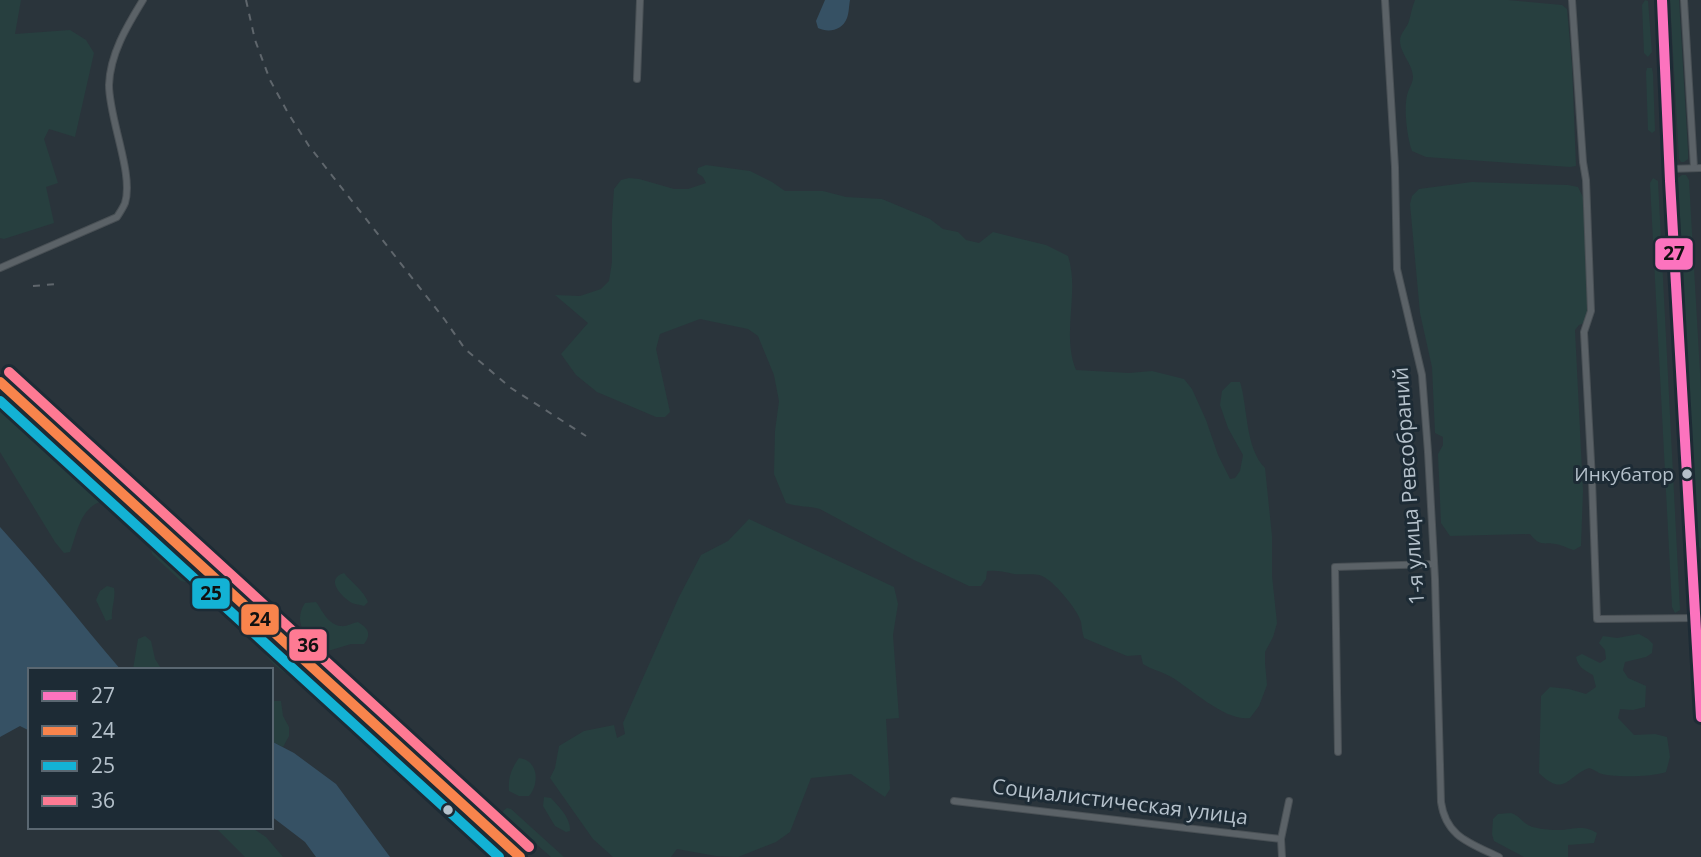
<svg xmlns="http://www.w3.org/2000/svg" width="1701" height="857" font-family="'Open Sans',sans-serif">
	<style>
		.green { fill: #273f3f }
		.water { fill: #365164 }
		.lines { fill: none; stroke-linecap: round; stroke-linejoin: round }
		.minor-casing { stroke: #495055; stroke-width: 8 }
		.major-casing { stroke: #485157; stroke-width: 10 }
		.minor { stroke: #5b6267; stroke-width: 6 }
		.major { stroke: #5d6469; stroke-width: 8 }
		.rail { stroke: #5f666c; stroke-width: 2; stroke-dasharray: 7 7; stroke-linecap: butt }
		.bus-1-casing { stroke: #1d2b35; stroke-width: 16 }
		.bus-2-casing { stroke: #1d2b35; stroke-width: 16 }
		.bus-3-casing { stroke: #1d2b35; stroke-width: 16 }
		.bus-4-casing { stroke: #1d2b35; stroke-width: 16 }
		.bus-1 { stroke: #fc73be; stroke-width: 10 }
		.bus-2 { stroke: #f8844c; stroke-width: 10 }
		.bus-3 { stroke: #13b2d5; stroke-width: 10 }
		.bus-4 { stroke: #fe7a93; stroke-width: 10 }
		.bus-dot { fill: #b5c1cb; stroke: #1d2b35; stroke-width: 2.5 }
		.labels { text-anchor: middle; stroke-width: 6; stroke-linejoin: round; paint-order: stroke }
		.bus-label { font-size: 19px; fill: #b5c1cb; stroke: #1d2b35; text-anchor: end }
		.street-label { font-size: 21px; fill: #b5c1cb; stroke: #1d2b35 }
		.line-badge { stroke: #1d2b35; stroke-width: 2.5 }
		.pale-badge-label { font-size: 19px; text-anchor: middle; font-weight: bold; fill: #111 }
	</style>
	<rect width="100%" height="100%" fill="#2a343b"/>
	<g class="green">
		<path d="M0 0H21L15 34 70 30 86 40 94 53 75 137 49 129 44 139 58 183 46 187 54 223 4 239 0 238Z"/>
		<path d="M1415 0H1508L1562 5 1567 9 1572 66 1576 166 1570 167 1426 157 1412 151C1407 138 1403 105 1408 92 1410 86 1413 83 1413 76 1412 63 1400 53 1400 41 1400 33 1407 28 1409 21 1411 14 1412 7 1415 0Z"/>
		<path d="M1645 0 1648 1 1652 52 1648 57 1644 53 1642 5Z"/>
		<path d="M1670 0H1679L1688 151V159L1684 162H1681L1679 159Z"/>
		<path d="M1647 68H1652L1653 74 1655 131 1652 133 1648 130 1646 72Z"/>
		<path d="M706 165 750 171 772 182 785 191H823L846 197 882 199 930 219 943 229 958 232 966 240 979 243 993 232 1046 245 1068 256C1080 293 1061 333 1076 370L1129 373 1152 371 1184 379 1192 389 1206 420 1218 455 1230 479 1235 478 1240 471 1243 455 1228 428 1220 405 1222 391 1231 382H1240C1248 408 1245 448 1265 468L1272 536V576L1277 623 1273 637 1265 652V663L1267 685 1259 706 1250 718C1227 722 1192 690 1173 678 1164 672 1152 670 1143 664L1141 655 1127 656 1084 638C1082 632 1082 628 1081 622 1078 610 1054 581 1042 576 1035 573 1023 575 1014 574 1005 572 997 570 987 571L986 579 981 586H969L914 560 820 509C809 506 798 507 786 503L774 474 775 431 779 401 774 375 758 336 748 329 700 319 660 334 656 349 670 412 665 417H656L597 392 576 375 561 354 588 323 555 295 580 296 601 289 609 281 612 262V219L614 189 621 180 629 178 639 179 674 189H688L706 183 703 177 697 173 698 168Z"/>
		<path d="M1682 175H1686L1689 180 1701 390V549L1698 546 1690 419 1678 178Z"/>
		<path d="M1653 178 1658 181 1680 610 1675 613 1672 607 1650 183Z"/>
		<path d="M1472 182 1568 185 1578 187 1584 199 1588 259 1587 315 1584 323 1579 325 1575 330 1583 491 1581 546 1574 550C1569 549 1562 545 1556 544 1543 542 1540 547 1530 534L1450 536 1441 523 1438 454 1443 445V437L1435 433 1432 367 1420 313 1410 204 1412 196 1419 189Z"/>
		<path d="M0 396 144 526 148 533 145 538H139L102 501C80 508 77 533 70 552L64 553 55 542 0 452Z"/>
		<path d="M749 519 894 587 898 604 893 635 899 718 886 719 890 789 885 797 851 774 811 778 790 832 776 842 738 857 716 856 677 849 671 857H613L593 839 550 778 555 768 559 746 584 731 614 725 617 738 625 734 623 723 679 597 701 555 728 541Z"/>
		<path d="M159 544 167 550 191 575 190 583 181 581 152 554 151 549Z"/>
		<path d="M344 573C352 583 363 590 368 602L364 606C362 605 354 604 352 603 342 597 324 579 344 573Z"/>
		<path d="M107 586 114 588C116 598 111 608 112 619L106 621 96 600 100 591Z"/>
		<path d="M316 602C322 610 328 625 341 626 346 627 352 623 358 622 368 628 372 634 364 644H351L328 651C309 641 291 625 305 603Z"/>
		<path d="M1639 634 1648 639 1653 644 1652 653 1646 657 1625 662 1623 670 1628 678 1646 686 1645 707 1633 710 1620 709 1618 718 1634 735 1655 734 1667 737 1670 757 1666 772C1653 777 1611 778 1599 773 1596 771 1593 769 1589 768 1567 776 1565 798 1539 773L1541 696 1550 687 1569 689 1586 694 1596 687 1593 675C1584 670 1578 667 1576 657L1582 654 1600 663 1606 659 1605 650 1599 643 1603 636 1617 638Z"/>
		<path d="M145 636 151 641 155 659 162 670 133 669 138 639Z"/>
		<path d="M261 638 295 667 296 675 292 677C279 671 263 655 258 642Z"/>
		<path d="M274 701H281L283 716 289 727V736L283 747 271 741V703Z"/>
		<path d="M519 758C538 760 540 783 529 796H519L509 791C508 778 511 769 519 758Z"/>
		<path d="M544 797 551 798C559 807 571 818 570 831L566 832 555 826 543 806Z"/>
		<path d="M507 808 511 809 564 857H551L502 814 504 810Z"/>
		<path d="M1511 813C1519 816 1519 818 1525 823 1532 829 1549 830 1558 830 1574 830 1582 824 1597 833L1594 843 1568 845V857H1524L1494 841 1492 834 1493 819 1498 814Z"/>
		<path d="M215 827H251L266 837 283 857H245Z"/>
	</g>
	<g class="water">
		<path d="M825 0H850C849 5 849 13 847 18 842 31 828 33 818 28L816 21Z"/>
		<path d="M0 527C42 573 80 622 121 670H30V731L20 726 0 737Z"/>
		<path d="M271 741 294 753 336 784 390 857H316L305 842 271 816Z"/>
	</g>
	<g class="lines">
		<defs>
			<g id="minor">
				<path d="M1385 0 1395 167 1397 269 1422 375 1428 452 1435 579 1441 802C1446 837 1470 843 1499 857"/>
				<path d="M1572 0 1583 162 1586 180 1591 311 1584 332 1592 480 1597 619 1696 618"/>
				<path d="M1684 0 1694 168"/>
				<path d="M637 79 640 0"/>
				<path d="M1669 169 1701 168"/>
				<path d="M0 268 117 217C120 212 123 208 125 203 134 174 109 119 109 85 110 54 127 26 143 0"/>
				<path d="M1338 752 1335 567 1434 564"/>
				<path d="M954 801 1281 839"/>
				<path d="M1282 857 1281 839 1289 801"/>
			</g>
			<g id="major">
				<path d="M1662 0 1670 181 1701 717"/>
				<path d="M0 382 520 857"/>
			</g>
		</defs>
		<use href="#minor" class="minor-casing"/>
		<use href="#major" class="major-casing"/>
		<use href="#minor" class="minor"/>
		<use href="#major" class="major"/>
		<g class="rail">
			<path d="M246 0 255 40 270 80 288 113 309 146 445 320 465 349 511 388 586 436"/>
			<path d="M33 286 57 284"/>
		</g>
		<defs>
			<path id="bus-1" d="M1662 0 1670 181 1701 717"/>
			<path id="bus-2" d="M0 382 520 857"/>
			<path id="bus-3" d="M0 401 499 857"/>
			<path id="bus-4" d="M9 372 529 847"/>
		</defs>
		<use href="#bus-1" class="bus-1-casing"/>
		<use href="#bus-2" class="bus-2-casing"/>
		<use href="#bus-3" class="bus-3-casing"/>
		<use href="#bus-4" class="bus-4-casing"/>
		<use href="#bus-1" class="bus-1"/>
		<use href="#bus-2" class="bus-2"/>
		<use href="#bus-3" class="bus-3"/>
		<use href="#bus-4" class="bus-4"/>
	</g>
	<g class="bus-dot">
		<circle cx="1687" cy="474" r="6"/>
		<circle cx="448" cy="810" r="6"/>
	</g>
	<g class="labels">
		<g class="bus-label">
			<text x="1674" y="481">Инкубатор</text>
		</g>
		<g class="street-label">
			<text transform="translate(1409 486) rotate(-94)" y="7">1-я улица Ревсобраний</text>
			<text transform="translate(1120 802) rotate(7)" y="7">Социалистическая улица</text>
		</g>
	</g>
	<g class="line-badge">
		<rect x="1654" y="237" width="40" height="34" rx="7" fill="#fc73be"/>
		<rect x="191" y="577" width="40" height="33" rx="7" fill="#13b2d5"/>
		<rect x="240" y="603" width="40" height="33" rx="7" fill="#f8844c"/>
		<rect x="288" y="628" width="40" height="34" rx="7" fill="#fe7a93"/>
	</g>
	<g class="pale-badge-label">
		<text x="1674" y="260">27</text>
		<text x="211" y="600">25</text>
		<text x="260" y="626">24</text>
		<text x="308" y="652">36</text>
	</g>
	<rect x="28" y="668" width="245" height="161" fill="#1d2b35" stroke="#5a6771" stroke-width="2"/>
	<rect x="42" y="691" width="35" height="10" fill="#fc73be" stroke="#5a6771" stroke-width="2"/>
	<text x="91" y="703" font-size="21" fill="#b5c1cb">27</text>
	<rect x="42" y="726" width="35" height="10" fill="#f8844c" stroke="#5a6771" stroke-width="2"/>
	<text x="91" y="738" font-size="21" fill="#b5c1cb">24</text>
	<rect x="42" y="761" width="35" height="10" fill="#13b2d5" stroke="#5a6771" stroke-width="2"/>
	<text x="91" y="773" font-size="21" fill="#b5c1cb">25</text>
	<rect x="42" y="796" width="35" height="10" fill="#fe7a93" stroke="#5a6771" stroke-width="2"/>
	<text x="91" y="808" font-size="21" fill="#b5c1cb">36</text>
</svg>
